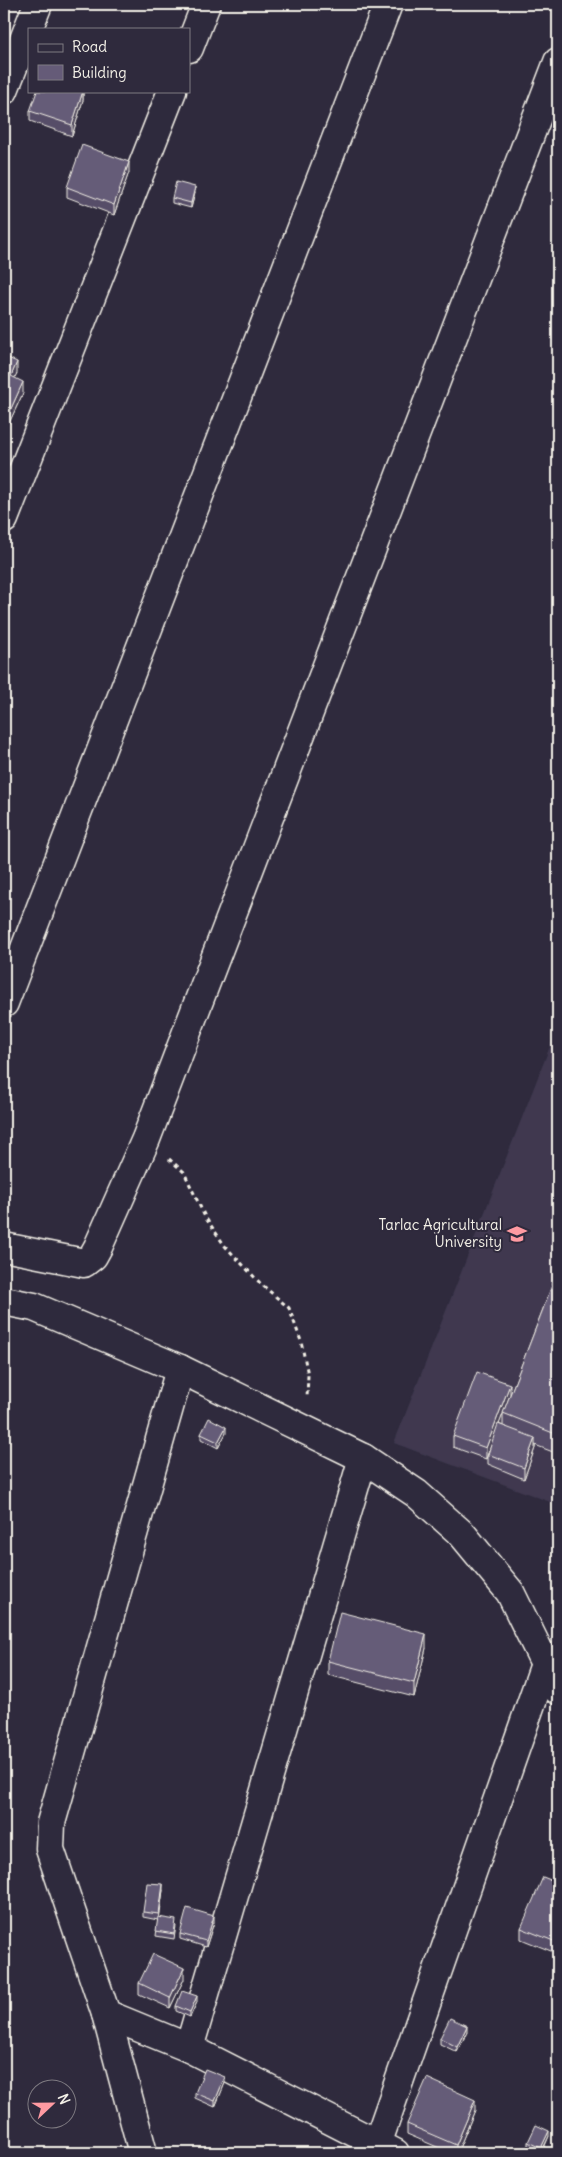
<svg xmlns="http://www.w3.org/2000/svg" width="562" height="2157" font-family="Delius,sans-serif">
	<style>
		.built { fill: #3f394f }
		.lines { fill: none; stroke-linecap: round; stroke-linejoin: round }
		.street-casing { stroke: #f4f1e8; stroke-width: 31 }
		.path { stroke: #f4f1e8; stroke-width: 3; stroke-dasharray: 4 4; stroke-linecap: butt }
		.street { stroke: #2f2a3d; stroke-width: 28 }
		.wall { fill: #574e67; stroke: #f4f1e8; fill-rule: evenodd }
		.shaded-wall { fill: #474054; stroke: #f4f1e8 }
		.building { fill: #655b78; stroke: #f4f1e8 }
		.labels { text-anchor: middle; stroke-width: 4; stroke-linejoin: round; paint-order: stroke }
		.poi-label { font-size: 15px; fill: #f4f1e8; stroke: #2f2a3d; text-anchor: end }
	</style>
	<rect width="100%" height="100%" fill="#2f2a3d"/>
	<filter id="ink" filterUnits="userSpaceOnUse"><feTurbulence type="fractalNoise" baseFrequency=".02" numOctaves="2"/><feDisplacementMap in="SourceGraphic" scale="10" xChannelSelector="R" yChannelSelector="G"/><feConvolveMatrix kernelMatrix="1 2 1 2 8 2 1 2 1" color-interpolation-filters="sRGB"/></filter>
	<g filter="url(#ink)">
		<path class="built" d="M558 1026V1505L394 1443Z"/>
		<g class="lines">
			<defs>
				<g id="street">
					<path d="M189 48 206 4"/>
					<path d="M4 90 38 4"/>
					<path d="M4 519 172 91"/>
					<path d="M4 1003 388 4"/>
					<path d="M4 1247 84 1263 93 1256 98 1247 146 1139 558 62"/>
					<path d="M4 1301 34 1307 180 1369 363 1458 417 1494 462 1534 510 1592 558 1690"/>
					<path d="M106 2014 189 2048 395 2153"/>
					<path d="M189 2048 363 1458"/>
					<path d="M143 2153 106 2014 50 1849 51 1823 180 1369"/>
					<path d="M374 2153 546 1661"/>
				</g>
			</defs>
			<use href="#street" class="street-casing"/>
			<path class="path" d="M169 1159 184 1172 205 1217 225 1246 261 1284 289 1308 301 1341 308 1375 307 1398"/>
			<use href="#street" class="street"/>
		</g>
		<g class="wall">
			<path d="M83 91V100L72 136 30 121V111Z"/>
			<path d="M129 172 114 215 67 197V187Z"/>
			<path d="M195 193 191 208 172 203V198Z"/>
			<path d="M4 356 17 373 14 378 23 393 9 423 4 420Z"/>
			<path d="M558 1270V1454L535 1445V1448L524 1479 488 1464V1453L486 1459 453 1447V1436L510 1395ZM503 1413V1426L499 1424Z"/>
			<path d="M226 1433 218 1448 201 1439V1434Z"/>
			<path d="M426 1648 414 1697 328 1675V1661Z"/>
			<path d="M558 1883 556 1953 521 1939V1928Z"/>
			<path d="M163 1890 159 1918 176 1926 174 1939 156 1936 158 1920 143 1917V1912Z"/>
			<path d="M214 1922 206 1947 180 1939V1934Z"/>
			<path d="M184 1979 170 2008 139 1994V1983Z"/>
			<path d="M197 2002 190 2017 176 2011V2006Z"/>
			<path d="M467 2032 457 2052 440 2044V2038Z"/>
			<path d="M225 2083 215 2107 195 2098V2093Z"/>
			<path d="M475 2110 457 2153H451L407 2134V2124Z"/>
			<path d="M549 2136 542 2153 528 2148V2142Z"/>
		</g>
		<g class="shaded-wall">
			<path d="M83 91V100L72 136V125Z"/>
			<path d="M129 162V172L114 215V205Z"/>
			<path d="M195 187V193L191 208V203Z"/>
			<path d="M17 362V373L11 386V376Z"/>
			<path d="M23 382V393L9 423V413Z"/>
			<path d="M510 1384V1395L486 1459V1448Z"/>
			<path d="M226 1427V1433L218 1448V1442Z"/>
			<path d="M535 1438V1448L524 1479V1468Z"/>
			<path d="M426 1634V1648L414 1697V1683Z"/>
			<path d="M163 1884V1890L159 1920V1914Z"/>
			<path d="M214 1916V1922L206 1947V1941Z"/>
			<path d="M558 1936V1946L556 1953V1942Z"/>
			<path d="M184 1968V1979L170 2008V1998Z"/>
			<path d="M197 1996V2002L190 2017V2012Z"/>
			<path d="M467 2026V2032L457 2052V2047Z"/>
			<path d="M225 2077V2083L215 2107V2101Z"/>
			<path d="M475 2100V2110L457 2153H456V2145Z"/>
			<path d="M549 2131V2136L541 2153V2148Z"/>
		</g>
		<g class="building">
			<path d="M37 91H83L72 125 30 111Z"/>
			<path d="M82 145 129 162 114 205 67 187Z"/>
			<path d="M176 182 195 187 191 203 172 198Z"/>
			<path d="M4 356 17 362 11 376 23 382 9 413 4 410Z"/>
			<path d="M558 1270V1435L503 1413Z"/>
			<path d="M477 1372 510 1384 486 1448 453 1436Z"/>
			<path d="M209 1418 226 1427 218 1442 201 1434Z"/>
			<path d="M498 1424 535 1438 524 1468 488 1454Z"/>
			<path d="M340 1612 426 1634 414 1683 328 1661Z"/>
			<path d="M543 1877 558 1883V1936L556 1942 521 1928Z"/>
			<path d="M147 1883 163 1884 159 1914 143 1912Z"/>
			<path d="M187 1908 214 1916 206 1941 180 1934Z"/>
			<path d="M158 1917 176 1920 174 1934 156 1931Z"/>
			<path d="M153 1954 184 1968 170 1998 139 1983Z"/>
			<path d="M182 1991 197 1996 190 2012 176 2006Z"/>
			<path d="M450 2018 467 2026 457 2047 440 2038Z"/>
			<path d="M205 2069 225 2077 215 2101 195 2093Z"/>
			<path d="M427 2078 475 2100 456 2145 407 2124Z"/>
			<path d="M536 2125 549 2131 541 2148 528 2142Z"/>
		</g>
	</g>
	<defs>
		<symbol id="university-bare" viewBox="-9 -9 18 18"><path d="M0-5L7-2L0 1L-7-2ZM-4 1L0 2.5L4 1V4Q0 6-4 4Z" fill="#ff9aa2" stroke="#2f2a3d" stroke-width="2.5" paint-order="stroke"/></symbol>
	</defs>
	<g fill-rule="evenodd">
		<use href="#university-bare" x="503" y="1220" width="28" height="28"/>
	</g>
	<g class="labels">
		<g class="poi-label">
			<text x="502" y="1230">Tarlac Agricultural<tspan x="502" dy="17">University</tspan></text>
		</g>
	</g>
	<rect width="562" height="2157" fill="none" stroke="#2f2a3d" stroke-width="20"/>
	<rect x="10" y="10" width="542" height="2137" fill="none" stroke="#f4f1e8" stroke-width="2" filter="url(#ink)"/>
	<rect x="28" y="28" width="162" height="65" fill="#2f2a3d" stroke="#7e7a81"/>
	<rect x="38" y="44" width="25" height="8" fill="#2f2a3d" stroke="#7e7a81"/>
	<text x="72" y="52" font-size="15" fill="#f4f1e8">Road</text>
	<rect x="38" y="65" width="25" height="15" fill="#655b78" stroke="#7e7a81"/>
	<text x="72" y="78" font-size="15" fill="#f4f1e8">Building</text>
	<g transform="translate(52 2104) rotate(68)"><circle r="24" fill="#2f2a3d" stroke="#7e7a81"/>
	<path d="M0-4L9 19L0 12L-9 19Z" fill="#ff9aa2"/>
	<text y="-8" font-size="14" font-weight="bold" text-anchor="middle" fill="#f4f1e8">N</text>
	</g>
</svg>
